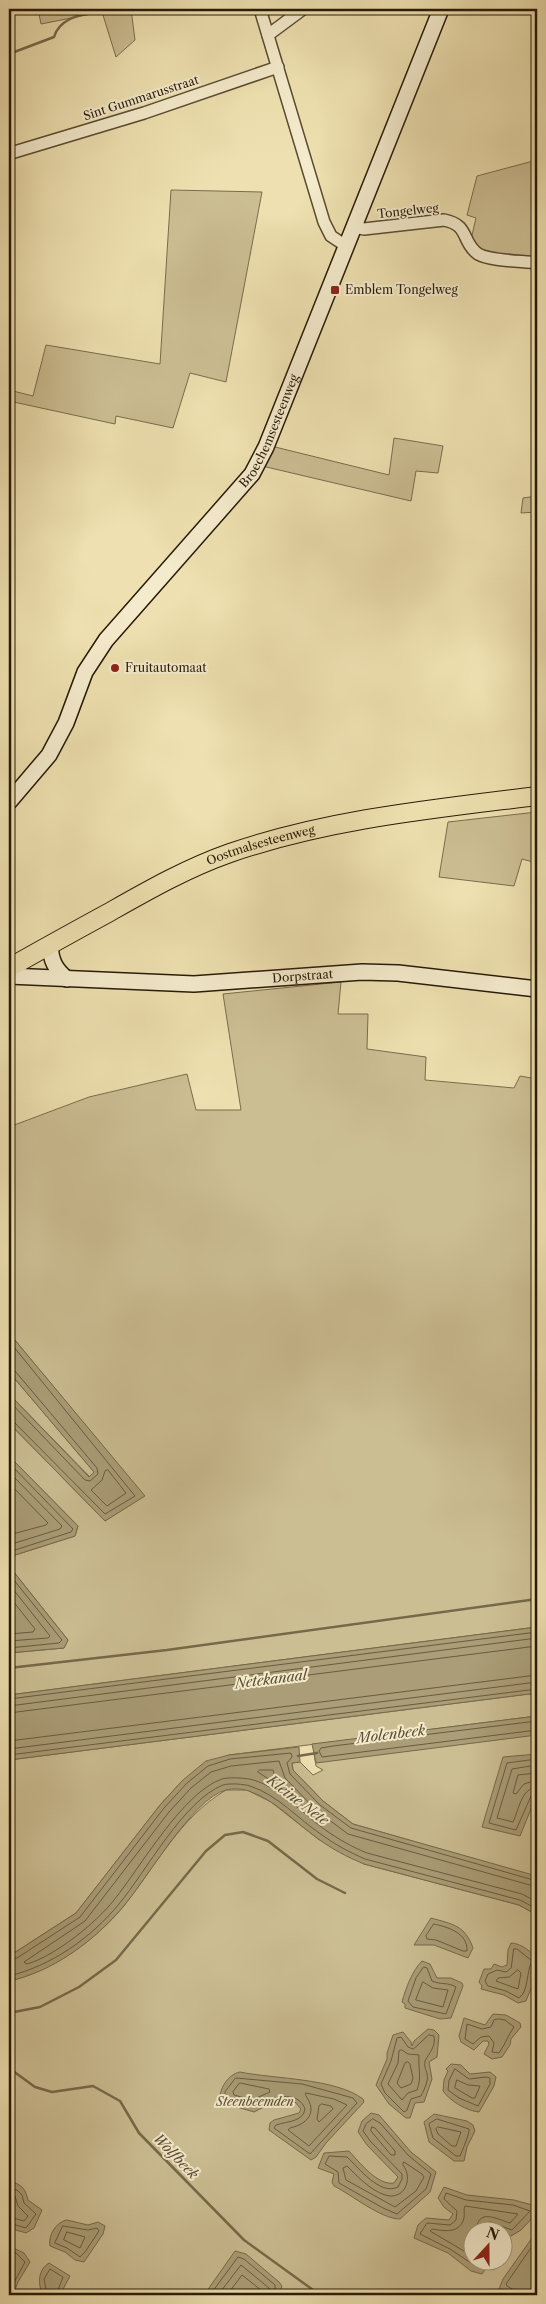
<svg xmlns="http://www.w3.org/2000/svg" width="546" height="2304" font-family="'Libre Caslon Text',serif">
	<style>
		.green { fill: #ccbe93; stroke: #7a6c4d; fill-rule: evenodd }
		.water { fill: #aa9d77; stroke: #76694a }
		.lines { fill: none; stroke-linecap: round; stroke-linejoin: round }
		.shore { stroke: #685c3f; stroke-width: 1 }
		.stream { stroke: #76694a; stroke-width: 2.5 }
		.street-casing { stroke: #594c31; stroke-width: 14 }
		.secondary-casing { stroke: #271a07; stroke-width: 18 }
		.primary-casing { stroke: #271a07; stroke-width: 20 }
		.street { stroke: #f4ebcc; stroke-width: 11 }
		.secondary { stroke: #f4ebcc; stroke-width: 15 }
		.primary { stroke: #eee0b0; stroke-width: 18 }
		.poi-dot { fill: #8f2418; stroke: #f4ebcc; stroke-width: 2 }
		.labels { text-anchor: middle; stroke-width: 4; stroke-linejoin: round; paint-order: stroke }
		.street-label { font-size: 12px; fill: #271a07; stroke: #f4ebcc }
		.poi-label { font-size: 12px; fill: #271a07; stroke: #f4ebcc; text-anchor: start }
		.park-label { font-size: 12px; font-style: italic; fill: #594b31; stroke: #f4ebcc }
		.water-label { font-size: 14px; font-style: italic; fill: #5b4e34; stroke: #f4ebcc }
	</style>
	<rect width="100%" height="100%" fill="#eee0b0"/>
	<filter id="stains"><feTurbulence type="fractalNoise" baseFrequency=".004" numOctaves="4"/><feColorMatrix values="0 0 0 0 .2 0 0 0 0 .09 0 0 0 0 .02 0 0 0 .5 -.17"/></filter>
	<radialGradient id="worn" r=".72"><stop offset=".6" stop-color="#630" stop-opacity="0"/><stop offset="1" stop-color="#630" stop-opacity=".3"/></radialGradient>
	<g class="green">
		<path d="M38 9H131L135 40 116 57 102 12 41 24Z"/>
		<path d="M537 160V260L492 253 475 247 472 235 476 218 467 215 477 176Z"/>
		<path d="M171 190 262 192 226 382 190 373 173 428 116 416 115 424 9 401V390L33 396 46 345 160 364Z"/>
		<path d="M394 438 443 446 438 473 416 471 411 501 262 466 271 446 389 475Z"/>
		<path d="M537 496V512L521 513 523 498Z"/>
		<path d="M537 812V842L533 862 522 859 514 886 439 877 448 822Z"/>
		<path d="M341 982 338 1014H368L367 1049 426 1057 425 1080 514 1088 520 1076 537 1079V1627L9 1695V1653L64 1648 68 1640 9 1566V1552L12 1556 75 1536 78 1526 9 1456V1423L105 1521 144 1496 9 1333V1127L89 1097 187 1074 196 1110H241L223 994Z"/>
		<path d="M9 1372 94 1472 90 1477 9 1394Z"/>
		<path d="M537 1693V1716L229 1755 183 1780 160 1805 76 1913 14 1953 9 1954V1760Z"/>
		<path d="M537 1726V1877L353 1824 323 1801 293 1770 292 1763 300 1762 313 1775 323 1770 316 1766 314 1754Z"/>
		<path d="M226 1790H247L271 1802 318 1839 364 1864 519 1905 537 1915V2295H9V1981C50 1972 96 1940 123 1907 156 1866 180 1817 226 1790ZM474 2232H504V2262H474Z"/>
	</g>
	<g class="water">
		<path d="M9 1333 145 1496 105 1521 9 1423V1394L89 1477 94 1472 9 1372Z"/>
		<path d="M9 1456 78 1526 75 1536 12 1556 9 1552Z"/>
		<path d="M9 1566 68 1640 64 1648 9 1653Z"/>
		<path d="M537 1627V1693L9 1760V1695Z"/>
		<path d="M537 1716V1735L316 1763 312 1744Z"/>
		<path d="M299 1747 300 1762 292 1763 293 1770 323 1801 353 1824 533 1875 537 1877V1915L519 1905 364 1864C347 1857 332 1849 317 1838 295 1822 275 1800 249 1791 244 1789 232 1788 226 1790 193 1798 145 1882 122 1908 93 1942 52 1972 9 1981V1954L14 1953 76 1913 160 1805 183 1780 206 1761 229 1755Z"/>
		<path d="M537 1754V1794L520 1836 482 1827 503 1757Z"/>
		<path d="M431 1918C452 1924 465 1925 473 1948L468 1958 434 1945H414Z"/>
		<path d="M511 1943C520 1943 533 1952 537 1960V1965L532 1975V1986L526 2001 518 2003 504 1995 481 1989 482 1986 479 1982 484 1969H491L494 1964 502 1967 507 1965 508 1950Z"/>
		<path d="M422 1961 430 1964 437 1978H451L462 1983 463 1986 451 2018 440 2019 405 2008V2004L402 2002C406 1988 412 1971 422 1961Z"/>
		<path d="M493 2014 506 2015 520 2023 521 2027 511 2039 510 2045 502 2057 492 2059 484 2054 489 2044 488 2041H483L474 2050 461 2042 459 2036 464 2018 485 2025Z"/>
		<path d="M428 2029 434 2030 439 2035 437 2057 429 2062 432 2079 424 2102 415 2103 410 2118H406L389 2104 376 2085 387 2059V2053L393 2035 403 2032 411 2042 412 2046 414 2041Z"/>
		<path d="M451 2064 461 2065 470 2074 490 2072 496 2077 494 2086 479 2112C467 2111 450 2101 443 2091L444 2080 448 2071 446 2069Z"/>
		<path d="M240 2072C274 2079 335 2078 363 2099L364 2102 326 2143 316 2157 311 2160 269 2130 270 2123 274 2120 299 2113 301 2109 295 2102 268 2105 254 2112 220 2102C218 2090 228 2074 240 2072Z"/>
		<path d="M371 2113 379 2115 411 2152 436 2172 430 2192 400 2219C381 2219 352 2195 334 2186L332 2182 334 2174 318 2168 324 2153 349 2151C359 2162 378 2186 394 2183L398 2177 367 2145 358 2132 362 2121Z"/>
		<path d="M434 2114 467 2121 473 2125 475 2131 467 2147 464 2161H454L429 2142 424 2122Z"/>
		<path d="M15 2183C24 2186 26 2192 28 2200L42 2210 34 2228 26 2233 9 2228V2186Z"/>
		<path d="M444 2187 467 2195 514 2200 536 2206 537 2213 521 2230 511 2236 491 2227 486 2231 474 2232V2262H490L482 2274 471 2271 448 2253 414 2238 418 2225 426 2218 449 2220 453 2214 444 2207 438 2198Z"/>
		<path d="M67 2220 88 2225 98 2222 105 2226 103 2234 84 2262 75 2260 65 2252 50 2246C48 2235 56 2222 67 2220Z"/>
		<path d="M537 2231C537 2253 541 2277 527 2295H515L499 2289 503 2279Z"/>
		<path d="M9 2246 24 2253 30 2262 18 2282 13 2295H9Z"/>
		<path d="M235 2251 246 2254 279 2282 282 2286 279 2295H204Z"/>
		<path d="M49 2263 70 2276 60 2295H38L41 2291C38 2280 39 2269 49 2263Z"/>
	</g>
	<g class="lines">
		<g class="shore">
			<path d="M9 1341 135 1496 105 1514 14 1422 9 1420"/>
			<path d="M9 1369 15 1371 97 1468 98 1474 90 1481 85 1480 9 1401"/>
			<path d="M9 1463 73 1529 71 1532 15 1550 9 1549"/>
			<path d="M108 1470 126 1493 107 1506 91 1490 102 1480 105 1471Z"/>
			<path d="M9 1472 62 1526 60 1529 15 1543H9"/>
			<path d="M9 1483 48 1523 46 1525 9 1535"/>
			<path d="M9 1574 62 1640 59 1643 9 1648"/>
			<path d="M9 1584 50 1636 48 1638 9 1641"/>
			<path d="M9 1596 35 1629 33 1632 9 1634"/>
			<path d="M9 1699 537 1632"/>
			<path d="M9 1706 537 1638"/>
			<path d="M9 1713 537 1646"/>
			<path d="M537 1721 333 1746 321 1748 319 1751 322 1757 537 1730"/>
			<path d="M9 1741 537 1675"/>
			<path d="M9 1749 537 1682"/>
			<path d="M9 1755 537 1689"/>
			<path d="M537 1759 507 1763 489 1823 516 1830 531 1796 537 1794"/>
			<path d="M537 1765 512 1769 497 1818 513 1822C519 1810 521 1788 537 1787"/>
			<path d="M260 1770H273L276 1781 273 1782 258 1772Z"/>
			<path d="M537 1773 518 1775 513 1793 516 1794 524 1784 537 1780"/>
			<path d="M537 1887 348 1834 316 1810 285 1778 279 1761 231 1766 211 1772 191 1788 169 1812 85 1921 24 1962 27 1964C55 1956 96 1923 114 1900 140 1868 183 1792 222 1779 229 1777 242 1778 249 1779 276 1784 303 1814 324 1829 338 1839 352 1847 367 1853L522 1894 537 1902"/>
			<path d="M434 1924C448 1927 468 1933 467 1951H463L436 1940 427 1939 426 1936Z"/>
			<path d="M514 1949H517L532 1961C526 1972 529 1991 519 1998L506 1991 488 1986 485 1981 488 1974 497 1970 506 1972 511 1968Z"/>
			<path d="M9 1959 17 1958 80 1917 164 1808 187 1783 208 1766 230 1759 291 1753 292 1757 287 1763 290 1774 320 1805 351 1828 537 1881"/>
			<path d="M424 1967 427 1968 432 1981C441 1985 448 1982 456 1987L446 2014 413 2007 408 2001 416 1978Z"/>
			<path d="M518 1970 521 1973 518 1989 496 1981 498 1978 509 1977Z"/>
			<path d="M9 1976C51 1966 91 1938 119 1904 145 1873 184 1800 223 1785 229 1783 244 1784 250 1786 278 1795 298 1819 322 1835 336 1845 349 1852 365 1859L520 1900 537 1909"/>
			<path d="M423 1982 433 1988 448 1990 443 2007 416 2000Z"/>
			<path d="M499 2019 505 2020 514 2027C508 2035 505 2045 499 2053L492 2052 494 2043 489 2036 481 2037 473 2044 465 2039 467 2024 482 2029 491 2027 494 2020Z"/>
			<path d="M429 2035 434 2036C436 2047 429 2053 425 2061 424 2068 426 2069 427 2074 429 2080 424 2090 421 2096L411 2099 407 2110 404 2112 385 2093 381 2084 391 2061 397 2038 401 2037 408 2047 413 2049Z"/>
			<path d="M402 2050 408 2054 419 2055C418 2069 422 2077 417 2090L408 2093 402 2100 388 2084 398 2063 399 2051Z"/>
			<path d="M408 2062 410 2064 413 2078 411 2084 401 2088 397 2083 405 2063Z"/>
			<path d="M455 2069 469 2079 486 2077 490 2078V2084L478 2106 459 2098 448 2090 449 2081Z"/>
			<path d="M236 2078 302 2084 353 2098 357 2103 310 2154 274 2128 276 2125C288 2121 303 2122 305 2109 299 2092 279 2096 264 2101 261 2102 257 2106 254 2106 247 2108 234 2102 227 2100L225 2098V2092Z"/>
			<path d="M457 2080 468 2085 480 2086 475 2098H472L455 2088Z"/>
			<path d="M240 2083 269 2089 270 2092 252 2100 234 2095 233 2092Z"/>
			<path d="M306 2093 334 2099 347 2105 309 2146 288 2130 290 2128C307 2124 318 2113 306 2096Z"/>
			<path d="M322 2104 331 2106 333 2109 319 2122 317 2119 319 2106Z"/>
			<path d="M373 2119 380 2123 408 2155 431 2174 426 2189 397 2214 383 2208 339 2183 338 2172 325 2164 329 2156 347 2157C359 2168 380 2196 398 2187L402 2179V2174L371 2142 363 2131 366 2124Z"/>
			<path d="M437 2119 469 2129C470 2133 462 2151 460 2156H456L433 2138 429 2124Z"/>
			<path d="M372 2127 375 2128 395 2151V2155H391L371 2131Z"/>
			<path d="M438 2127 461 2132 456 2146H452L438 2134 436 2129Z"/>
			<path d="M404 2162 422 2174 424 2177 416 2191 395 2207 346 2180 343 2168 347 2166C357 2176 370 2190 385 2195 404 2201 414 2179 403 2165Z"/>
			<path d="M9 2189 17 2190 22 2195 24 2203 36 2214 26 2228 9 2223"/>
			<path d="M9 2196H15L18 2206 28 2216 24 2221 9 2217"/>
			<path d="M63 2226 88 2230 97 2228 99 2231 85 2252 80 2257 67 2248 55 2243Z"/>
			<path d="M67 2232 85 2237 80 2248 64 2240Z"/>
			<path d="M482 2232 484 2225 490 2222 512 2230 530 2211 513 2205 466 2200 446 2193 444 2199 457 2211 456 2220 450 2225 427 2223 420 2234 450 2249 474 2265 481 2267 484 2262"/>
			<path d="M9 2251 16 2253 25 2262 9 2292"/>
			<path d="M474 2257 430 2231 432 2229C444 2231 460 2234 464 2218 465 2213 463 2210 465 2206L518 2214 510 2223C498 2220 477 2206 476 2232"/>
			<path d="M44 2295 46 2290 44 2279 50 2269 63 2277 56 2295"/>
			<path d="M210 2295 238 2257 244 2259 275 2285V2295"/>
			<path d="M218 2295 241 2265 269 2288V2295"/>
			<path d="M227 2295 242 2275 261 2290V2295"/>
			<path d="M515 2295 514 2290 507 2286 506 2284 537 2239"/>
		</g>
		<g class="stream">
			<path d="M9 54 54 37C60 16 86 14 105 9"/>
			<path d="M9 1668 167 1650 537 1599"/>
			<path d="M298 1756 317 1753"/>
			<path d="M9 2013 40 2007 79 1987 116 1960 206 1851 225 1835 243 1832 268 1841 317 1879 345 1893"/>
			<path d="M9 2068 35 2087 52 2092 93 2086 120 2101 139 2133 244 2240 320 2295"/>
		</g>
		<defs>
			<g id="street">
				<path d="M260 9 324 222 331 236 346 246"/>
				<path d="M268 35 303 9"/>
				<path d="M11 153 144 113 278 67"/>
				<path d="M354 227 364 229 444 220C470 225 461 242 478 254 490 261 523 261 537 263"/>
			</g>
			<g id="secondary">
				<path id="s1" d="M9 802 49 755 66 723 85 672 106 640 252 474 266 447 441 9"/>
				<path d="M50 945C51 961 55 969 67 979"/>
				<path id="s2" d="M9 976 194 984 362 972 398 973 537 989"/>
			</g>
			<g id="primary">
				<path id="s3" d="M9 968C42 949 75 931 108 913 147 891 187 868 230 853 329 819 433 809 537 796"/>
			</g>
		</defs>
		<use href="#street" class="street-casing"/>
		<use href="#secondary" class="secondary-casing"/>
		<use href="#primary" class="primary-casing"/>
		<use href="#street" class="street"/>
		<use href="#secondary" class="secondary"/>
		<use href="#primary" class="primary"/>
	</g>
	<g class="poi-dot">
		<rect x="330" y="285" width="10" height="10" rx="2.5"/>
		<circle cx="115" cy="668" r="5"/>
	</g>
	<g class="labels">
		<g class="street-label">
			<text transform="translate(141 98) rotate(-18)" y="4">Sint Gummarusstraat</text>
			<text transform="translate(408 211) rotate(-6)" y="4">Tongelweg</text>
			<text dy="4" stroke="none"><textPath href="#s1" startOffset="458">Broechemsesteenweg</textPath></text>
			<text dy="4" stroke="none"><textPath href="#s3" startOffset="281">Oostmalsesteenweg</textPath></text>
			<text dy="4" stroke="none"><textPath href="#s2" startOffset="294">Dorpstraat</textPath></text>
		</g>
		<g class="poi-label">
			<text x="345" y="294">Emblem Tongelweg</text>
			<text x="125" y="672">Fruitautomaat</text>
		</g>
		<g class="park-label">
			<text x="255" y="2106">Steenbeemden</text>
		</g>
		<g class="water-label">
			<text transform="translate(271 1679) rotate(-7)" y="5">Netekanaal</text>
			<text transform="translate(391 1734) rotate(-7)" y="5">Molenbeek</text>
			<text transform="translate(298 1800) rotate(37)" y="5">Kleine Nete</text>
			<text transform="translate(176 2156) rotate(46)" y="5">Wolfbeek</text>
		</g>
	</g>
	<rect width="546" height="2304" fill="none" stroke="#eee0b0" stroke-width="30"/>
	<rect x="10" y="10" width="526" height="2284" fill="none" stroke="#271a07" stroke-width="2.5"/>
	<rect x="15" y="15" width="516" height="2274" fill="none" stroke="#271a07"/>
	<g transform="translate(488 2246) rotate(21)"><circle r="24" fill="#f4ebcc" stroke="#a2977d"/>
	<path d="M0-4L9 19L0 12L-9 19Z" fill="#8f2418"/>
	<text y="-8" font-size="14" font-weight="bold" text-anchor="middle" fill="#271a07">N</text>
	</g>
	<rect width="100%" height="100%" filter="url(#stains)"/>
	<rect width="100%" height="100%" fill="url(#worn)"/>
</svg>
